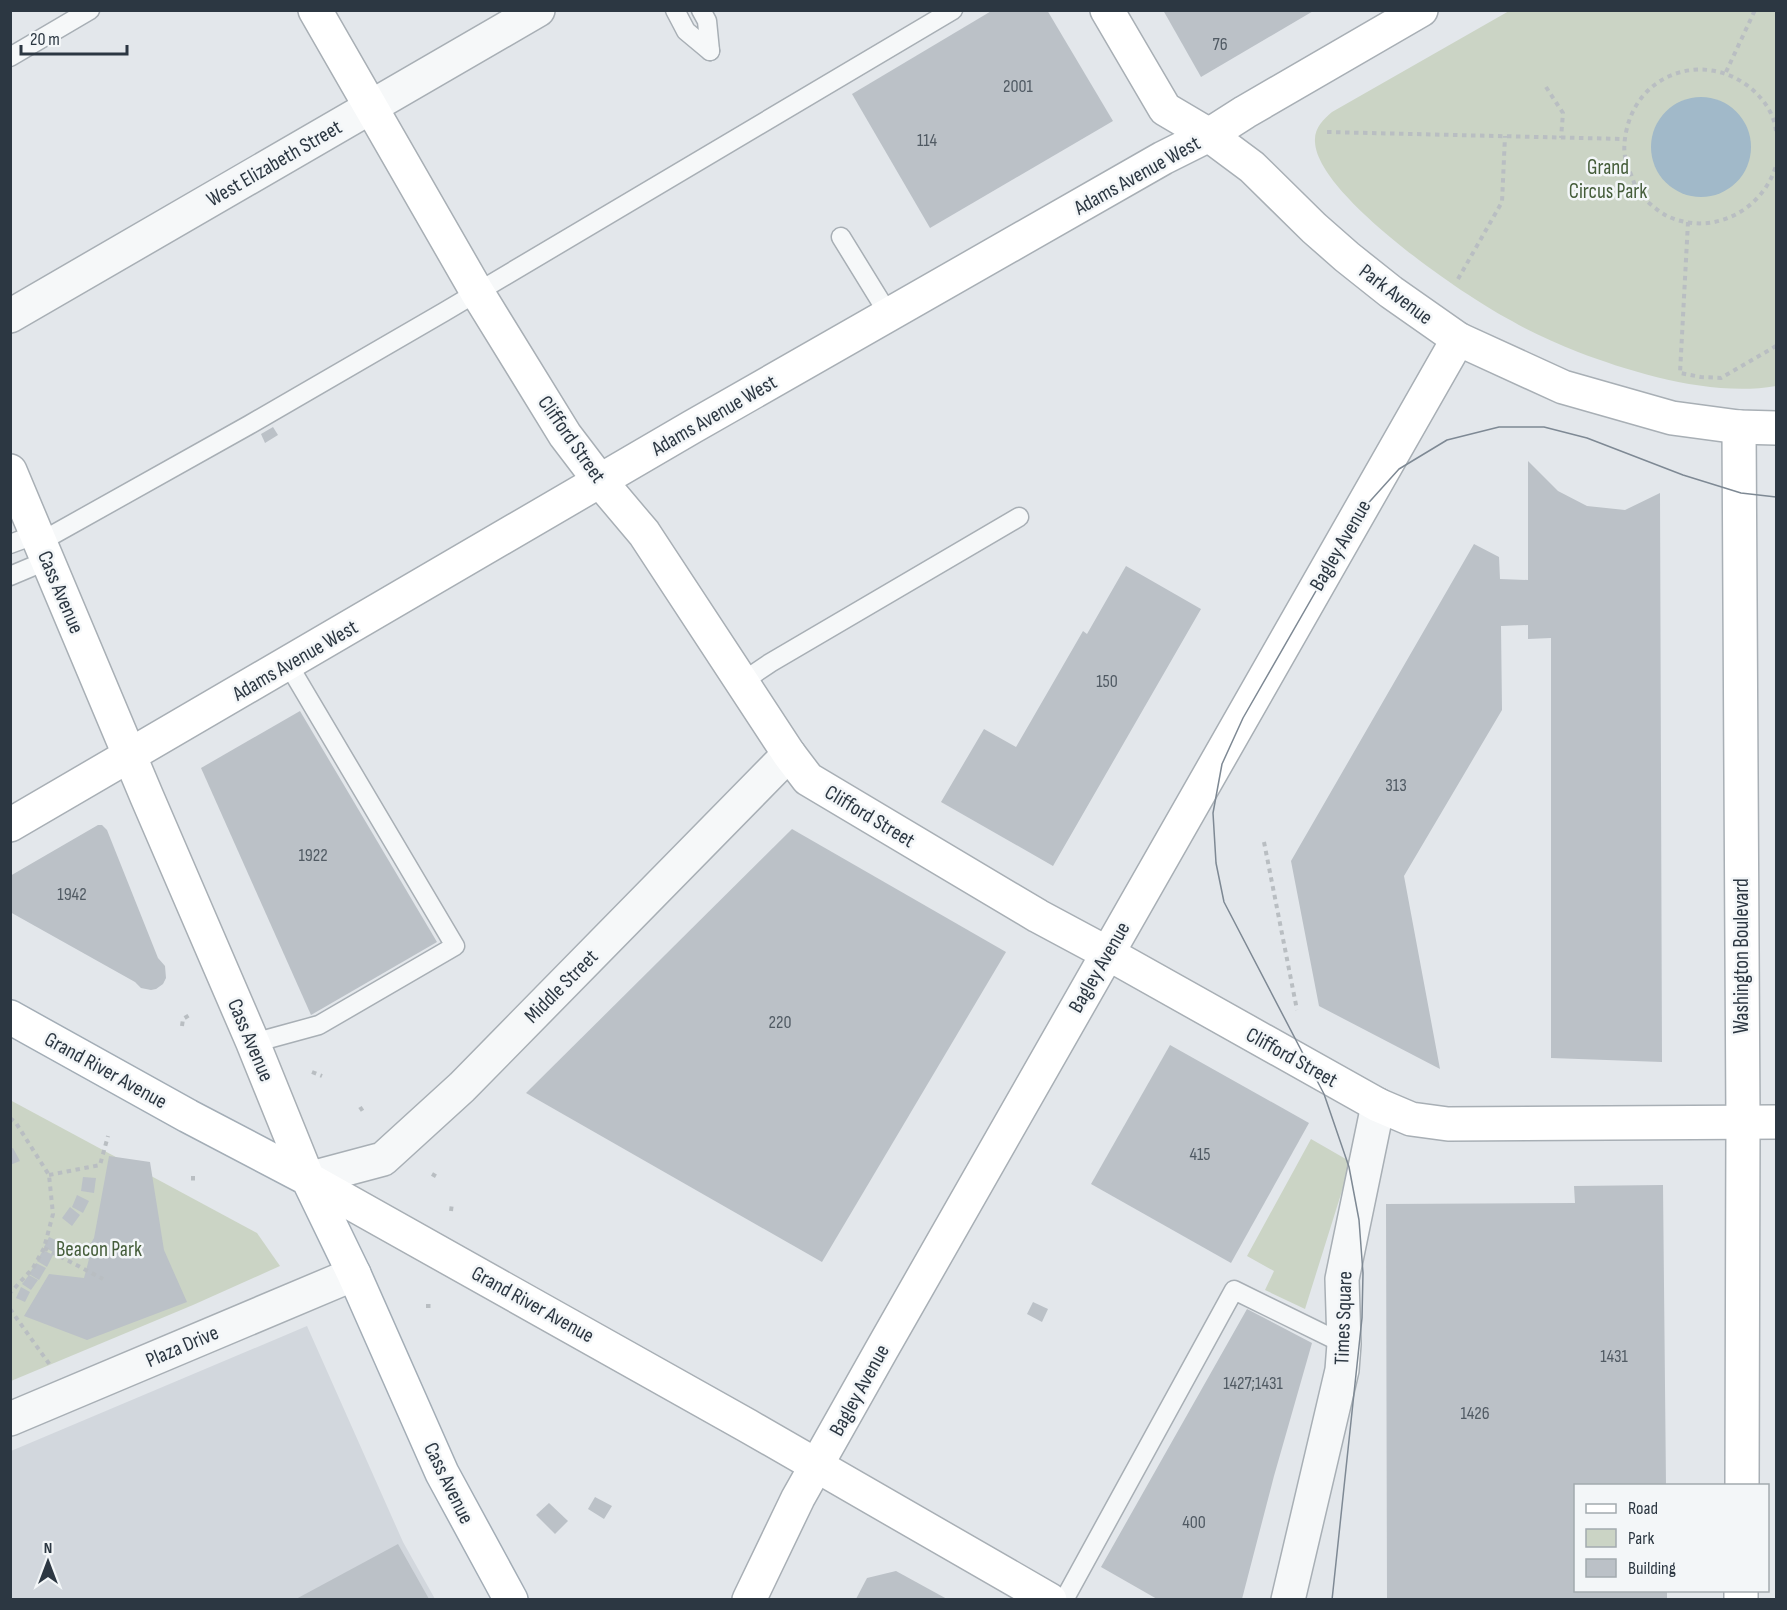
<svg xmlns="http://www.w3.org/2000/svg" width="1787" height="1610" font-family="'Sofia Sans Condensed',sans-serif">
	<style>
		.built { fill: #d2d7dd }
		.green { fill: #cbd4c5 }
		.water { fill: #a1b9c9 }
		.building { fill: #bbc1c7 }
		.lines { fill: none; stroke-linecap: round; stroke-linejoin: round }
		.lane-casing { stroke: #a8afb5; stroke-width: 21 }
		.street-casing { stroke: #a8afb5; stroke-width: 36 }
		.secondary-casing { stroke: #a8afb5; stroke-width: 36 }
		.primary-casing { stroke: #a3adb6; stroke-width: 36 }
		.path { stroke: #b9bec2; stroke-width: 4; stroke-dasharray: 4.5 4.5; stroke-linecap: butt }
		.lane { stroke: #f6f8f9; stroke-width: 18 }
		.street { stroke: #f6f8f9; stroke-width: 33 }
		.secondary { stroke: #fff; stroke-width: 33 }
		.primary { stroke: #fff; stroke-width: 33 }
		.tram { stroke: #7e8994; stroke-width: 1.5 }
		.labels { text-anchor: middle; stroke-width: 5; stroke-linejoin: round; paint-order: stroke }
		.number-label { font-size: 18px; fill: #505a63 }
		.street-label { font-size: 21px; fill: #2c3742; stroke: #f3f6f8 }
		.park-label { font-size: 21px; fill: #455d3a; stroke: #f3f6f8 }
	</style>
	<rect width="100%" height="100%" fill="#e3e7eb"/>
	<path class="built" d="M307 1326 403 1542 435 1599 11 1600V1451Z"/>
	<g class="green">
		<path d="M1509 11H1776V386C1714 397 1636 374 1578 352 1556 343 1532 333 1512 321 1465 297 1317 195 1315 142 1314 128 1323 120 1332 112Z"/>
		<path d="M10 1100 257 1233 280 1266 193 1305 11 1381Z"/>
		<path d="M1311 1139 1351 1162 1305 1309 1265 1290 1274 1271 1247 1256Z"/>
	</g>
	<circle class="water" cx="1701" cy="147" r="50"/>
	<g class="building">
		<path d="M993 10H1047L1113 121 930 228 852 94Z"/>
		<path d="M1163 10H1315L1201 77Z"/>
		<path d="M273 427 278 435 265 443 261 434Z"/>
		<path d="M1528 461 1558 491 1587 506 1625 510 1660 493 1662 1062 1551 1058V638L1528 639V625L1501 626 1502 710 1404 876 1440 1069 1319 1006 1291 861 1474 544 1499 557 1500 579 1528 580Z"/>
		<path d="M1126 566 1201 609 1053 866 941 802 984 729 1016 747 1083 631 1087 634Z"/>
		<path d="M300 711 437 942 311 1015 201 768Z"/>
		<path d="M98 825H102L107 830 158 958 165 966 166 978 163 984 156 989 151 990 141 988 135 982 10 912V876Z"/>
		<path d="M792 829 1006 952 822 1262 526 1093Z"/>
		<path d="M1170 1045 1309 1123 1231 1263 1091 1184Z"/>
		<path d="M13 1148 20 1161 10 1165V1149Z"/>
		<path d="M109 1156 150 1162 164 1250 187 1302 87 1340 24 1316 49 1274 84 1278 89 1259 83 1257 94 1238Z"/>
		<path d="M83 1177 96 1178 94 1193 81 1191Z"/>
		<path d="M1663 1185 1666 1485H1575V1590H1667V1599H1387L1386 1204 1575 1203 1574 1186Z"/>
		<path d="M77 1195 89 1201 83 1213 72 1207Z"/>
		<path d="M70 1207 80 1215 72 1226 62 1218Z"/>
		<path d="M49 1237 60 1242 55 1253 44 1247Z"/>
		<path d="M43 1250 53 1255 47 1267 37 1261Z"/>
		<path d="M36 1263 46 1268 39 1280 29 1274Z"/>
		<path d="M29 1275 38 1280 31 1290 22 1284Z"/>
		<path d="M21 1287 30 1292 25 1302 16 1298Z"/>
		<path d="M1033 1302 1048 1309 1042 1322 1027 1314Z"/>
		<path d="M1247 1309 1312 1343 1274 1476 1242 1599H1157L1101 1567Z"/>
		<path d="M595 1497 612 1506 604 1519 588 1509Z"/>
		<path d="M549 1503 568 1521 555 1534 536 1515Z"/>
		<path d="M398 1544 429 1599H296Z"/>
		<path d="M896 1571 947 1599H856L867 1578Z"/>
	</g>
	<g class="lines">
		<defs>
			<g id="lane">
				<path d="M675 10 686 31 710 51"/>
				<path d="M701 10 707 21 710 51"/>
				<path d="M10 57 90 10"/>
				<path d="M841 237 889 315"/>
				<path d="M40 542 249 425 444 312 953 10"/>
				<path d="M10 544 37 534"/>
				<path d="M10 576 48 560"/>
				<path d="M742 682 770 663 1019 517"/>
				<path d="M253 1043 319 1025 455 946 288 664"/>
				<path d="M1064 1600 1234 1290 1344 1344"/>
			</g>
			<g id="street">
				<path d="M10 316 538 10"/>
				<path d="M308 1179 383 1159 462 1087 789 754"/>
				<path d="M10 1419 354 1274"/>
				<path d="M1288 1600 1342 1370 1344 1344 1342 1279 1378 1105"/>
			</g>
			<g id="secondary">
				<path d="M315 10 477 292 565 435 600 481 644 533 789 754 808 779 1038 916 1107 953 1378 1105 1411 1119 1448 1124 1776 1122"/>
				<path d="M1107 10 1165 109 1209 135 1252 167 1314 228 1347 257 1391 292 1458 339 1563 387 1672 418 1739 427 1776 428"/>
				<path d="M1739 427 1743 1122 1742 1486"/>
				<path d="M10 471 147 797 253 1043 308 1179 748 1426 1050 1600"/>
				<path d="M10 825 692 427 1163 158 1209 135 1245 112 1421 10"/>
				<path d="M749 1600 798 1498 882 1349 1458 339"/>
				<path d="M1741 1600V1590"/>
			</g>
			<path id="primary" d="M10 1017 188 1116 308 1179 354 1274 442 1473 511 1600"/>
		</defs>
		<use href="#lane" class="lane-casing"/>
		<use href="#street" class="street-casing"/>
		<use href="#secondary" class="secondary-casing"/>
		<use href="#primary" class="primary-casing"/>
		<g class="path">
			<path d="M1726 72 1755 10"/>
			<path d="M1546 87 1563 113 1561 138"/>
			<path d="M1776 131C1775 118 1767 104 1758 95 1715 50 1642 67 1627 128 1623 144 1623 158 1630 172 1633 179 1635 187 1639 193 1645 200 1659 212 1667 216 1712 237 1762 211 1776 166"/>
			<path d="M1327 132 1624 139"/>
			<path d="M1688 222 1680 373 1701 377 1721 378 1776 346"/>
			<path d="M1458 279 1502 202 1505 136"/>
			<path d="M1264 842 1297 1010"/>
			<path d="M182 1026 183 1019 191 1014"/>
			<path d="M312 1072 322 1076"/>
			<path d="M360 1107 364 1113"/>
			<path d="M10 1118 16 1123 49 1175 53 1214 44 1248 33 1268 10 1293"/>
			<path d="M432 1174 439 1178"/>
			<path d="M49 1175 100 1165 108 1136"/>
			<path d="M193 1176V1183"/>
			<path d="M451 1211 452 1203"/>
			<path d="M44 1248 103 1279"/>
			<path d="M426 1306H431"/>
			<path d="M10 1309 50 1365"/>
		</g>
		<use href="#lane" class="lane"/>
		<use href="#street" class="street"/>
		<use href="#secondary" class="secondary"/>
		<use href="#primary" class="primary"/>
		<path class="tram" d="M1332 1600 1362 1318 1363 1273 1359 1220 1349 1167 1324 1094 1224 902 1216 863 1213 813 1222 764 1243 718 1363 509 1399 469 1447 440 1499 427H1544L1587 438 1683 475 1741 493 1776 497"/>
	</g>
	<g class="labels">
		<g class="number-label">
			<text x="1220" y="50">76</text>
			<text x="1018" y="92">2001</text>
			<text x="927" y="146">114</text>
			<text x="1107" y="687">150</text>
			<text x="1396" y="791">313</text>
			<text x="313" y="861">1922</text>
			<text x="72" y="900">1942</text>
			<text x="780" y="1028">220</text>
			<text x="1200" y="1160">415</text>
			<text x="1614" y="1362">1431</text>
			<text x="1253" y="1389">1427;1431</text>
			<text x="1475" y="1419">1426</text>
			<text x="1194" y="1528">400</text>
		</g>
		<g class="street-label">
			<text transform="translate(274 163) rotate(-30)" y="7">West Elizabeth Street</text>
			<text transform="translate(1137 175) rotate(-29)" y="7">Adams Avenue West</text>
			<text transform="translate(1396 294) rotate(37)" y="7">Park Avenue</text>
			<text transform="translate(714 415) rotate(-30)" y="7">Adams Avenue West</text>
			<text transform="translate(572 439) rotate(55)" y="7">Clifford Street</text>
			<text transform="translate(1340 545) rotate(-60)" y="7">Bagley Avenue</text>
			<text transform="translate(61 592) rotate(67)" y="7">Cass Avenue</text>
			<text transform="translate(295 660) rotate(-30)" y="7">Adams Avenue West</text>
			<text transform="translate(870 816) rotate(31)" y="7">Clifford Street</text>
			<text transform="translate(1741 956) rotate(-90)" y="7">Washington Boulevard</text>
			<text transform="translate(1099 967) rotate(-60)" y="7">Bagley Avenue</text>
			<text transform="translate(561 986) rotate(-45)" y="7">Middle Street</text>
			<text transform="translate(251 1040) rotate(67)" y="7">Cass Avenue</text>
			<text transform="translate(1292 1057) rotate(29)" y="7">Clifford Street</text>
			<text transform="translate(106 1070) rotate(29)" y="7">Grand River Avenue</text>
			<text transform="translate(533 1304) rotate(29)" y="7">Grand River Avenue</text>
			<text transform="translate(1343 1318) rotate(-88)" y="7">Times Square</text>
			<text transform="translate(182 1346) rotate(-23)" y="7">Plaza Drive</text>
			<text transform="translate(859 1390) rotate(-61)" y="7">Bagley Avenue</text>
			<text transform="translate(449 1483) rotate(64)" y="7">Cass Avenue</text>
		</g>
		<g class="park-label">
			<text x="1608" y="174">Grand<tspan x="1608" dy="24">Circus Park</tspan></text>
			<text x="99" y="1256">Beacon Park</text>
		</g>
	</g>
	<rect width="1787" height="1610" fill="none" stroke="#2c3742" stroke-width="24"/>
	<rect x="1574" y="1484" width="195" height="108" fill="#f3f6f8" stroke="#a3aaaf" stroke-width="1.5"/>
	<rect x="1586" y="1504" width="30" height="9" fill="#ffffff" stroke="#a3aaaf" stroke-width="1.5"/>
	<text x="1628" y="1514" font-size="18" fill="#2c3742">Road</text>
	<rect x="1586" y="1529" width="30" height="18" fill="#cbd4c5" stroke="#a3aaaf" stroke-width="1.5"/>
	<text x="1628" y="1544" font-size="18" fill="#2c3742">Park</text>
	<rect x="1586" y="1559" width="30" height="18" fill="#bbc1c7" stroke="#a3aaaf" stroke-width="1.5"/>
	<text x="1628" y="1574" font-size="18" fill="#2c3742">Building</text>
	<g transform="translate(48 1562)" stroke="#f3f6f8" stroke-width="4.5" paint-order="stroke">
	<path d="M0-4.5L10 22L0 15L-10 22Z" fill="#2c3742"/>
	<text y="-9" font-size="16" font-weight="bold" text-anchor="middle" fill="#2c3742">N</text>
	</g>
	<path d="M21 45v9h106v-9" fill="none" stroke="#2c3742" stroke-width="3"/>
	<text x="30" y="45" font-size="18" fill="#2c3742" stroke="#f3f6f8" stroke-width="4.5" paint-order="stroke">20 m</text>
</svg>
